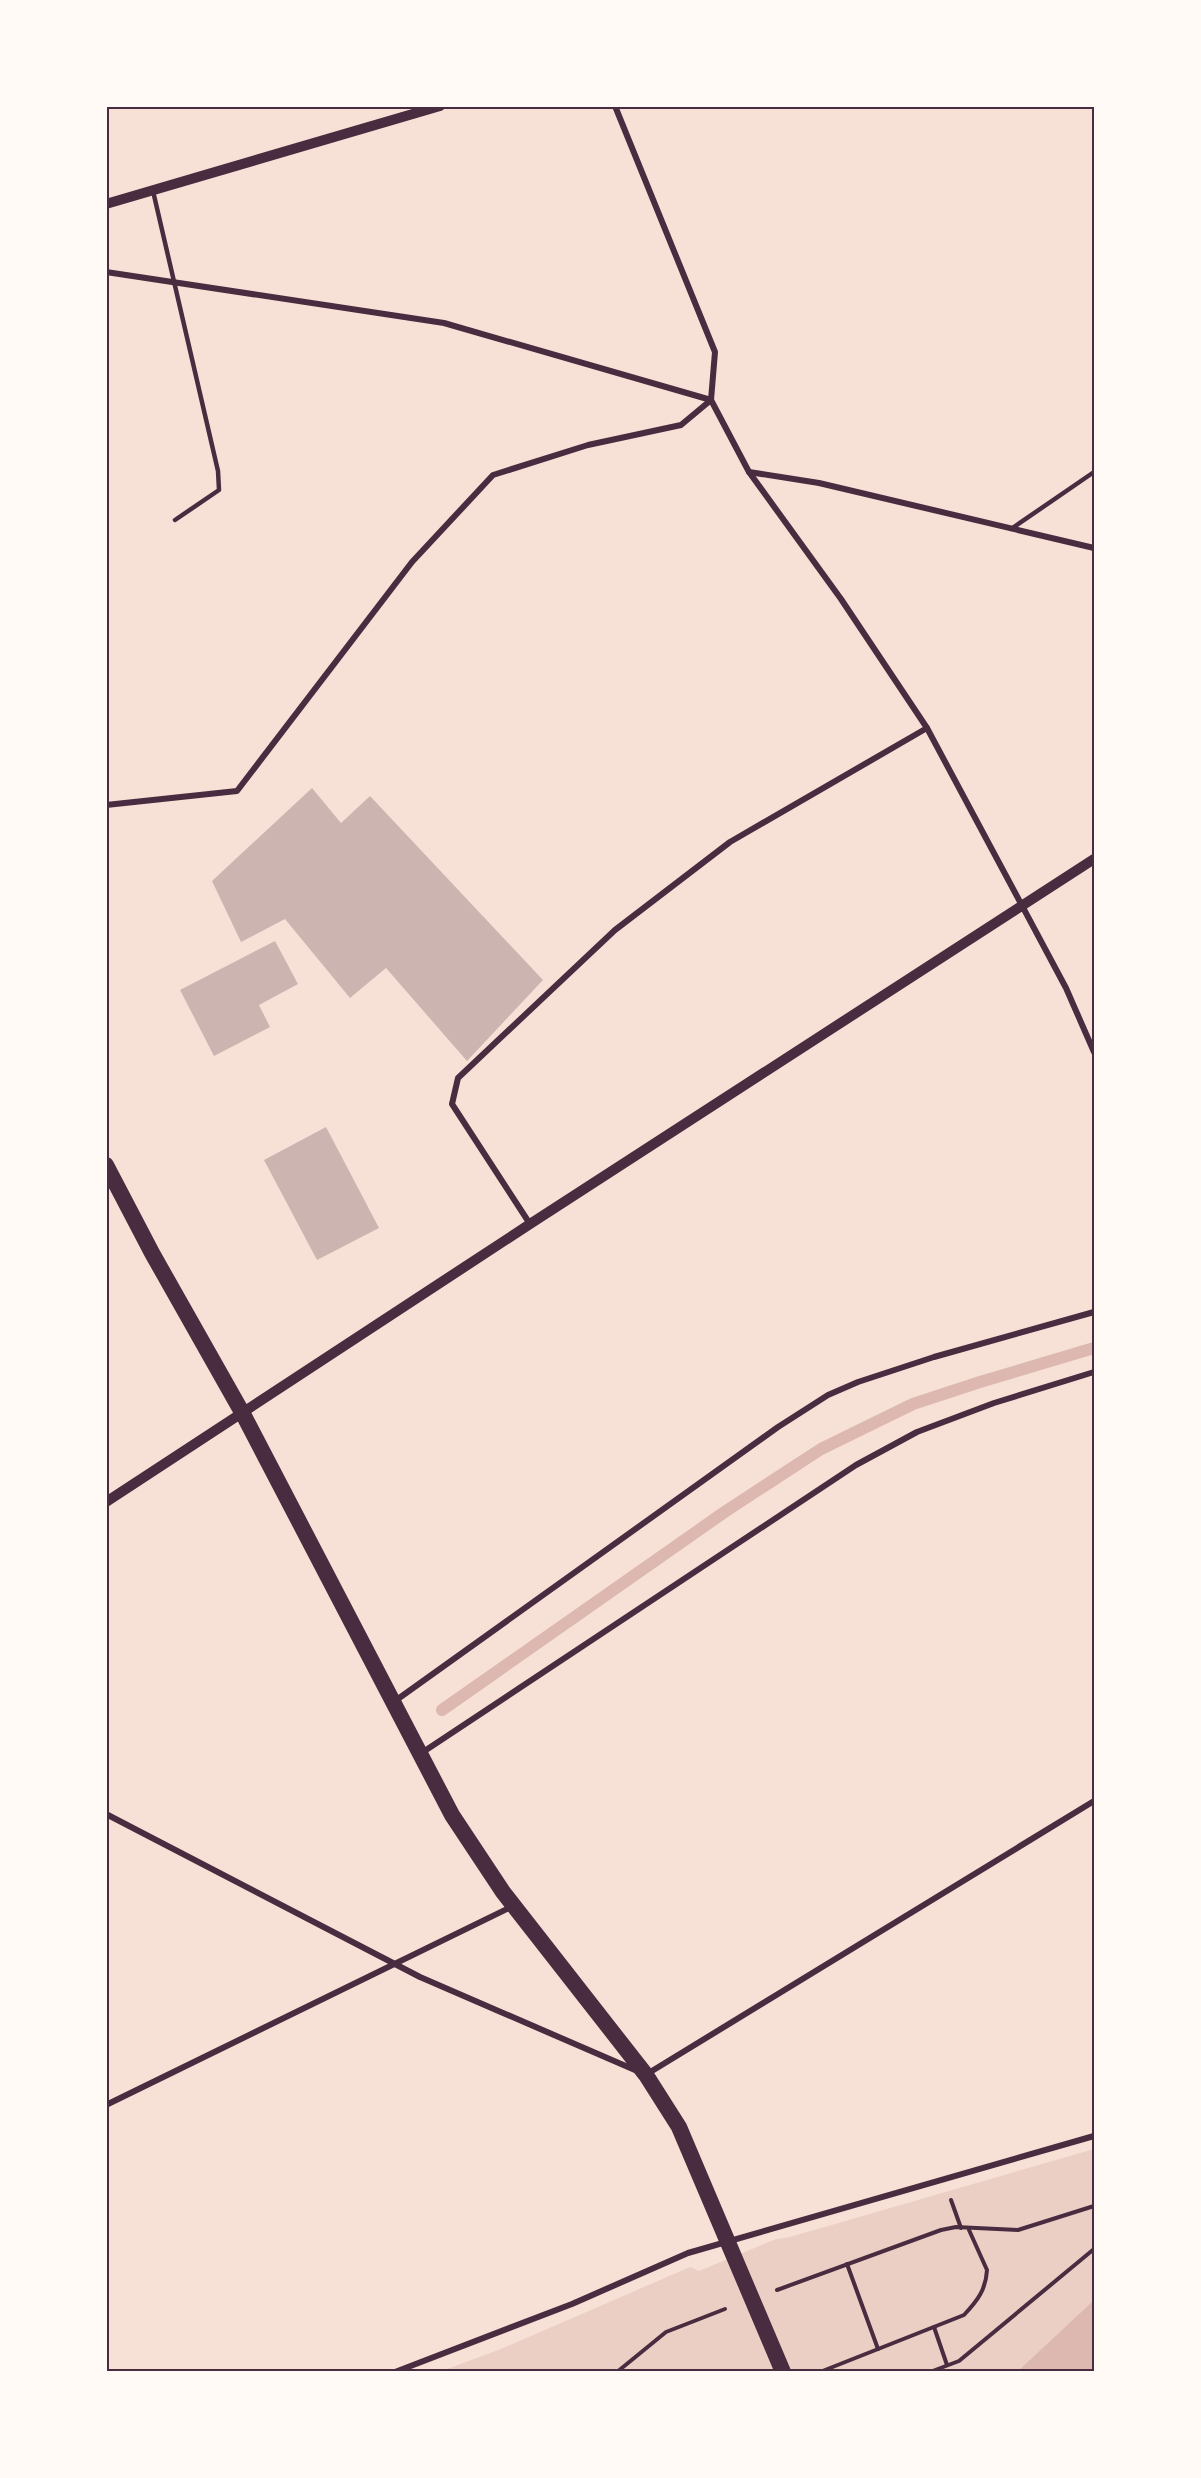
<svg xmlns="http://www.w3.org/2000/svg" width="1201" height="2478" font-family="Spectral,serif">
	<style>
		.green { fill: #ebcfc5 }
		.water { fill: #dcb8b0 }
		.lines { fill: none; stroke-linecap: round; stroke-linejoin: round }
		.stream { stroke: #dcb8b0; stroke-width: 12 }
		.building { fill: #ccb4b1 }
		.path { stroke: #4a2c40; stroke-width: 4 }
		.service { stroke: #4a2c40; stroke-width: 4.5 }
		.minor { stroke: #4a2c40; stroke-width: 6 }
		.tertiary { stroke: #4a2c40; stroke-width: 10 }
		.trunk { stroke: #4a2c40; stroke-width: 16 }
		.neatline { fill: none; stroke: #4a2c40; stroke-width: 2 }
	</style>
	<rect width="100%" height="100%" fill="#f7e1d7"/>
	<path class="green" d="M1094 2149V2300L1018 2371 439 2372 501 2349 690 2267 699 2271 776 2239 790 2237Z"/>
	<path class="water" d="M1094 2300V2371H1018Z"/>
	<g class="lines">
		<path class="stream" d="M442 1710 726 1511 821 1449 913 1404 980 1382 1094 1348"/>
	</g>
	<g class="building">
		<path d="M312 788 341 823 370 796 543 980 467 1061 386 968 350 998 285 919 241 942 212 881Z"/>
		<path d="M275 941 298 984 259 1005 270 1027 214 1056 180 990Z"/>
		<path d="M326 1127 379 1228 317 1260 264 1160Z"/>
	</g>
	<g class="lines">
		<g class="path">
			<path d="M951 2200 961 2228"/>
			<path d="M847 2264 878 2349"/>
			<path d="M777 2290 941 2230 956 2227 1018 2230 1094 2206"/>
			<path d="M934 2327 947 2365"/>
			<path d="M617 2372 666 2332 725 2309"/>
			<path d="M820 2372 964 2315C977 2301 986 2290 987 2270L969 2230"/>
			<path d="M930 2372 959 2361 1094 2249"/>
		</g>
		<g class="service">
			<path d="M153 191 218 471 219 490 175 520"/>
			<path d="M1011 529 1094 472"/>
		</g>
		<g class="minor">
			<path d="M615 106 715 352 711 400 749 472 841 599 927 728 1066 988 1094 1052"/>
			<path d="M106 272 444 323 711 400"/>
			<path d="M749 472 819 483 1094 548"/>
			<path d="M106 805 237 791 412 562 493 475 588 445 681 425 711 400"/>
			<path d="M530 1224 452 1104 458 1078 615 930 730 842 927 728"/>
			<path d="M395 1701 778 1427 828 1395 858 1382 934 1357 1094 1312"/>
			<path d="M420 1754 856 1465 917 1432 994 1403 1094 1372"/>
			<path d="M106 1814 420 1977 635 2070"/>
			<path d="M647 2074 1094 1801"/>
			<path d="M106 2105 513 1906"/>
			<path d="M395 2372 572 2304 688 2253 1094 2136"/>
		</g>
		<g class="tertiary">
			<path d="M106 204 440 106"/>
			<path d="M106 1502 530 1224 1094 859"/>
		</g>
		<path class="trunk" d="M106 1165 152 1253 243 1414 452 1815 503 1892 646 2075 679 2127 783 2372"/>
	</g>
	<rect width="1201" height="2478" fill="none" stroke="#fffaf5" stroke-width="216"/>
	<rect x="108" y="108" width="985" height="2262" class="neatline"/>
</svg>
